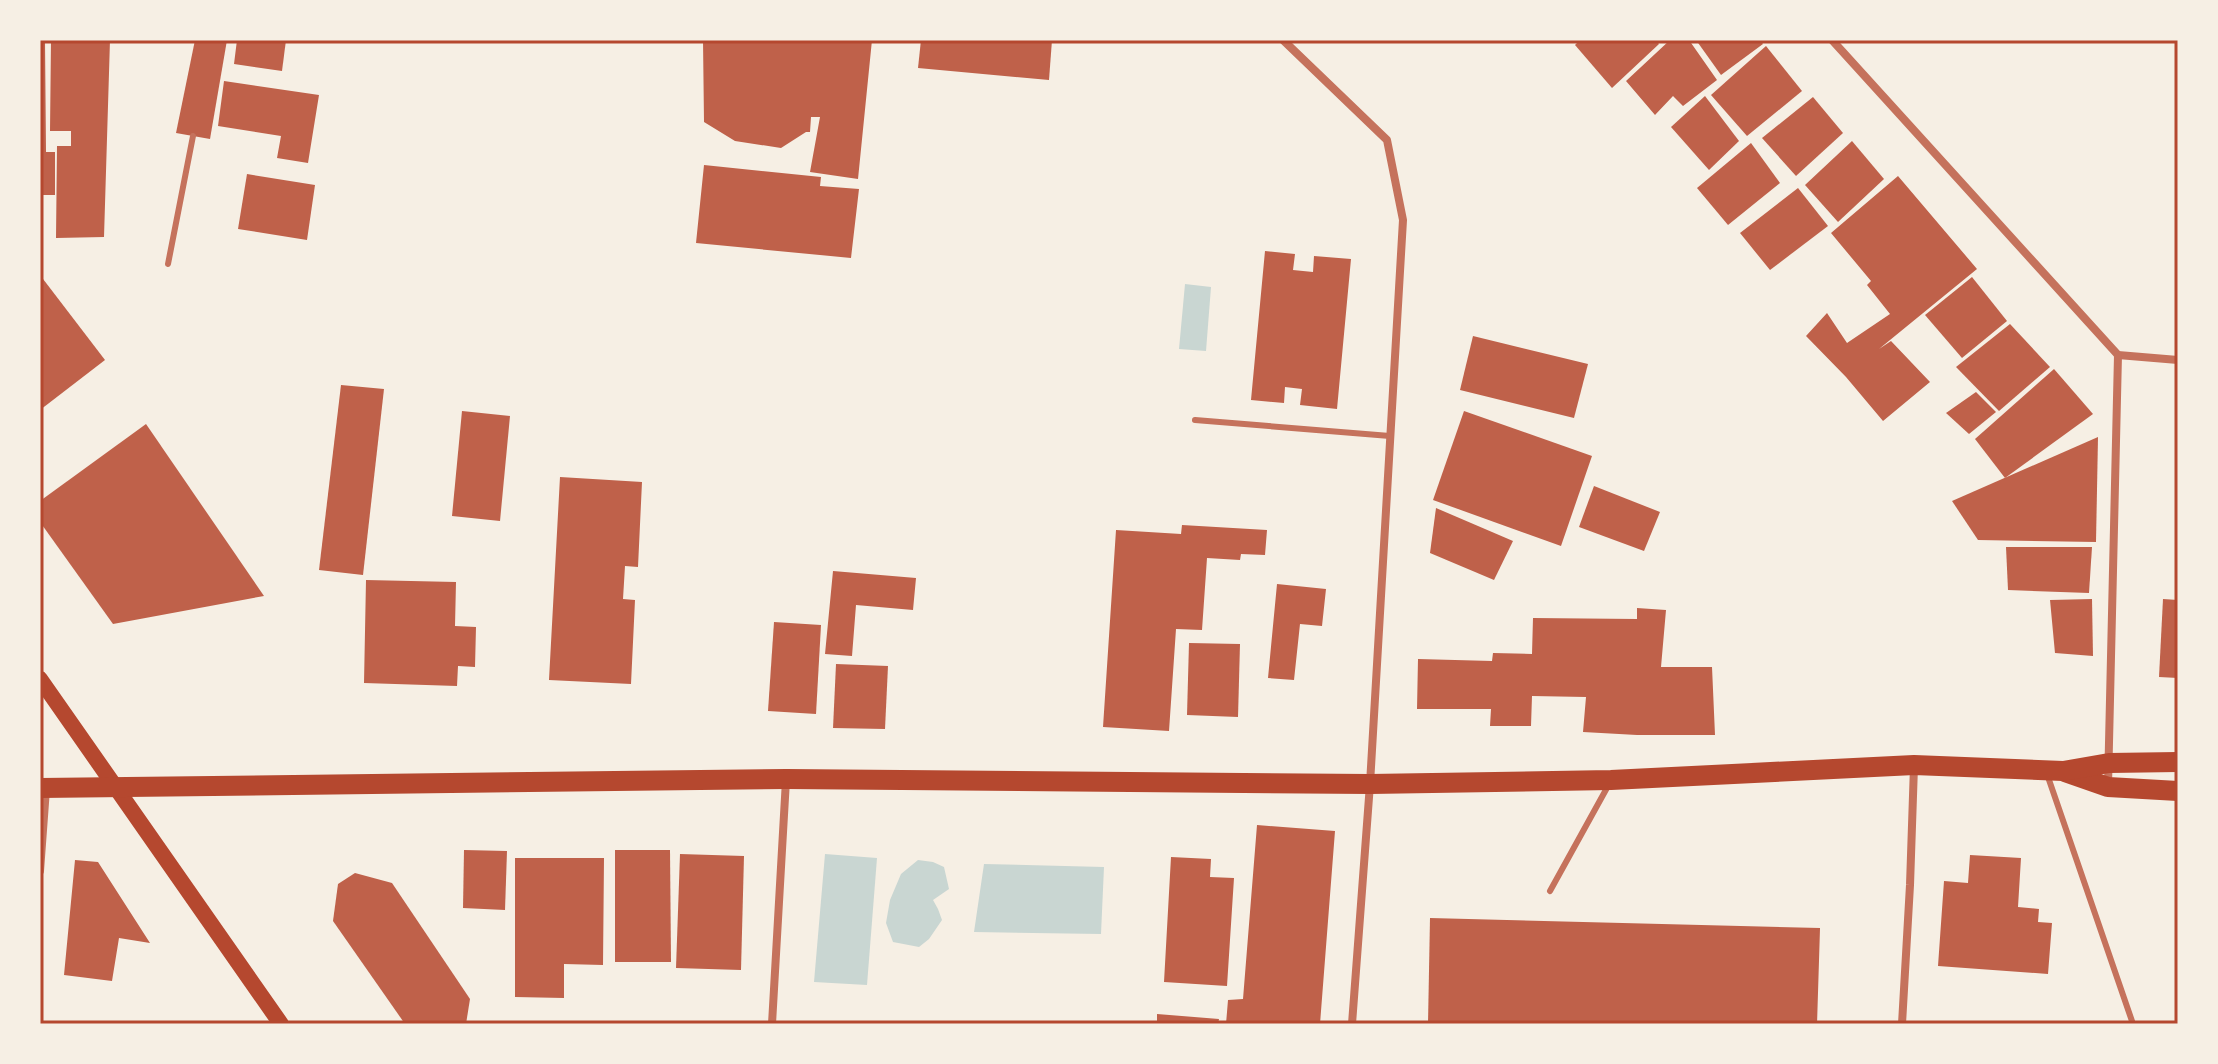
<svg xmlns="http://www.w3.org/2000/svg" width="2218" height="1064" font-family="Signika,sans-serif">
	<style>
		.water { fill: #c9d6d2 }
		.building { fill: #bf614a }
		.lines { fill: none; stroke-linecap: round; stroke-linejoin: round }
		.service { stroke: #c5725c; stroke-width: 6 }
		.minor { stroke: #c5725c; stroke-width: 8 }
		.secondary { stroke: #b5482f; stroke-width: 16 }
		.primary { stroke: #b5482f; stroke-width: 20 }
		.neatline { fill: none; stroke: #b5482f; stroke-width: 3 }
	</style>
	<rect width="100%" height="100%" fill="#f6efe4"/>
	<g class="water">
		<path d="M1185 284 1211 287 1206 351 1179 349Z"/>
		<path d="M825 854 877 858 867 985 814 982Z"/>
		<path d="M918 860 933 862 944 867 949 889 933 900 938 909 942 920 929 939 919 947 893 942 886 923 890 900 901 874Z"/>
		<path d="M984 864 1104 867 1101 934 974 932Z"/>
	</g>
	<g class="building">
		<path d="M40 40H45L46 152H55V195H40Z"/>
		<path d="M51 40H110L104 237 56 238 57 146H71V131H50Z"/>
		<path d="M195 40H227L210 139 176 133Z"/>
		<path d="M237 40H286L282 71 234 64Z"/>
		<path d="M703 40H872L858 179 810 172 820 117H811L810 132H806L781 148 735 141 704 122Z"/>
		<path d="M921 40H1052L1049 80 918 68Z"/>
		<path d="M1580 40H1656L1659 44 1612 88 1575 45Z"/>
		<path d="M1670 40H1689L1717 80 1683 106 1673 96 1655 115 1626 81Z"/>
		<path d="M1696 40H1760L1763 44 1721 75Z"/>
		<path d="M1766 46 1802 91 1747 136 1711 95Z"/>
		<path d="M224 81 319 95 308 163 277 158 281 136 218 126Z"/>
		<path d="M1705 96 1739 141 1709 170 1671 127Z"/>
		<path d="M1813 97 1843 133 1796 176 1762 138Z"/>
		<path d="M1852 141 1884 179 1838 222 1805 185Z"/>
		<path d="M1751 143 1780 183 1728 225 1697 188Z"/>
		<path d="M704 165 821 177 820 186 859 189 851 258 696 243Z"/>
		<path d="M247 174 315 185 307 240 238 229Z"/>
		<path d="M1898 176 1977 269 1879 349 1891 341 1930 382 1883 421 1846 377 1806 336 1827 313 1847 343 1890 314 1867 285 1871 281 1831 233Z"/>
		<path d="M1798 188 1828 226 1770 270 1740 233Z"/>
		<path d="M1265 251 1295 254 1293 270 1313 272 1314 256 1351 259 1337 409 1300 405 1302 389 1285 387 1284 403 1251 400Z"/>
		<path d="M40 275 105 360 40 410Z"/>
		<path d="M1972 277 2007 321 1962 358 1925 315Z"/>
		<path d="M2010 324 2050 367 1999 411 1956 367Z"/>
		<path d="M1473 336 1588 364 1574 418 1460 390Z"/>
		<path d="M2054 369 2093 414 2005 478 1975 439Z"/>
		<path d="M341 385 384 389 363 575 319 570Z"/>
		<path d="M1976 392 1996 412 1969 434 1946 413Z"/>
		<path d="M462 411 510 416 500 521 452 516Z"/>
		<path d="M1464 411 1592 456 1561 546 1433 500Z"/>
		<path d="M146 424 264 596 113 624 40 522V501Z"/>
		<path d="M2098 437 2096 542 1978 540 1952 501Z"/>
		<path d="M560 477 642 482 638 567 625 566 623 599 635 600 631 684 549 680Z"/>
		<path d="M1594 486 1660 512 1644 551 1579 527Z"/>
		<path d="M1436 508 1513 541 1494 580 1430 553Z"/>
		<path d="M1182 525 1267 530 1265 555 1241 554 1240 560 1207 558 1202 630 1176 629 1169 731 1103 727 1116 530 1181 534Z"/>
		<path d="M2006 547H2092L2089 593 2008 590Z"/>
		<path d="M833 571 916 578 913 610 856 605 852 656 825 654Z"/>
		<path d="M366 580 456 582 455 626 476 627 475 667 458 666 457 686 364 683Z"/>
		<path d="M1277 584 1326 589 1322 626 1300 624 1294 680 1268 678Z"/>
		<path d="M2092 599 2093 656 2055 653 2050 600Z"/>
		<path d="M2163 599 2178 600V678L2159 677Z"/>
		<path d="M1637 608 1666 610 1661 667H1712L1715 735H1637L1583 732 1586 697 1532 696 1531 726H1490L1491 709H1417L1418 659 1492 661 1493 653 1532 654 1533 618 1637 619Z"/>
		<path d="M774 622 821 625 816 714 768 711Z"/>
		<path d="M1189 643 1240 644 1238 717 1187 715Z"/>
		<path d="M836 664 888 666 885 729 833 728Z"/>
		<path d="M1257 825 1335 831 1320 1024H1226L1228 1000 1243 999Z"/>
		<path d="M464 850 507 851 505 910 463 908Z"/>
		<path d="M615 850H670L671 962H615Z"/>
		<path d="M680 854 744 856 741 970 676 968Z"/>
		<path d="M1970 855 2021 858 2018 907 2039 909 2038 922 2052 923 2048 974 1938 966 1944 881 1968 883Z"/>
		<path d="M1171 857 1211 859 1210 877 1234 878 1227 986 1164 982Z"/>
		<path d="M515 858H604L603 965 564 964V998L515 997Z"/>
		<path d="M75 860 98 862 150 943 119 938 112 981 64 975Z"/>
		<path d="M355 873 392 883 470 999 466 1024H405L333 921 338 884Z"/>
		<path d="M1430 918 1820 928 1817 1024H1428Z"/>
		<path d="M1157 1014 1219 1019 1218 1024H1157Z"/>
	</g>
	<g class="lines">
		<g class="service">
			<path d="M168 264 193 136"/>
			<path d="M1195 420 1390 436"/>
			<path d="M2047 774 2133 1024"/>
			<path d="M1550 891 1608 786"/>
		</g>
		<g class="minor">
			<path d="M1283 40 1387 140 1403 220 1370 784 1352 1024"/>
			<path d="M1832 40 2118 355 2178 360"/>
			<path d="M2108 786 2118 355"/>
			<path d="M40 871 46 789"/>
			<path d="M772 1024 786 780"/>
			<path d="M1902 1024 1910 885 1914 766"/>
		</g>
		<path class="secondary" d="M40 679 281 1024"/>
		<g class="primary">
			<path d="M2065 772 2108 787 2178 791"/>
			<path d="M40 788 786 779 1370 784 1611 780 1914 765 2063 771 2109 763 2178 762"/>
		</g>
	</g>
	<rect width="2218" height="1064" fill="none" stroke="#f6efe4" stroke-width="84"/>
	<rect x="42" y="42" width="2134" height="980" class="neatline"/>
</svg>
